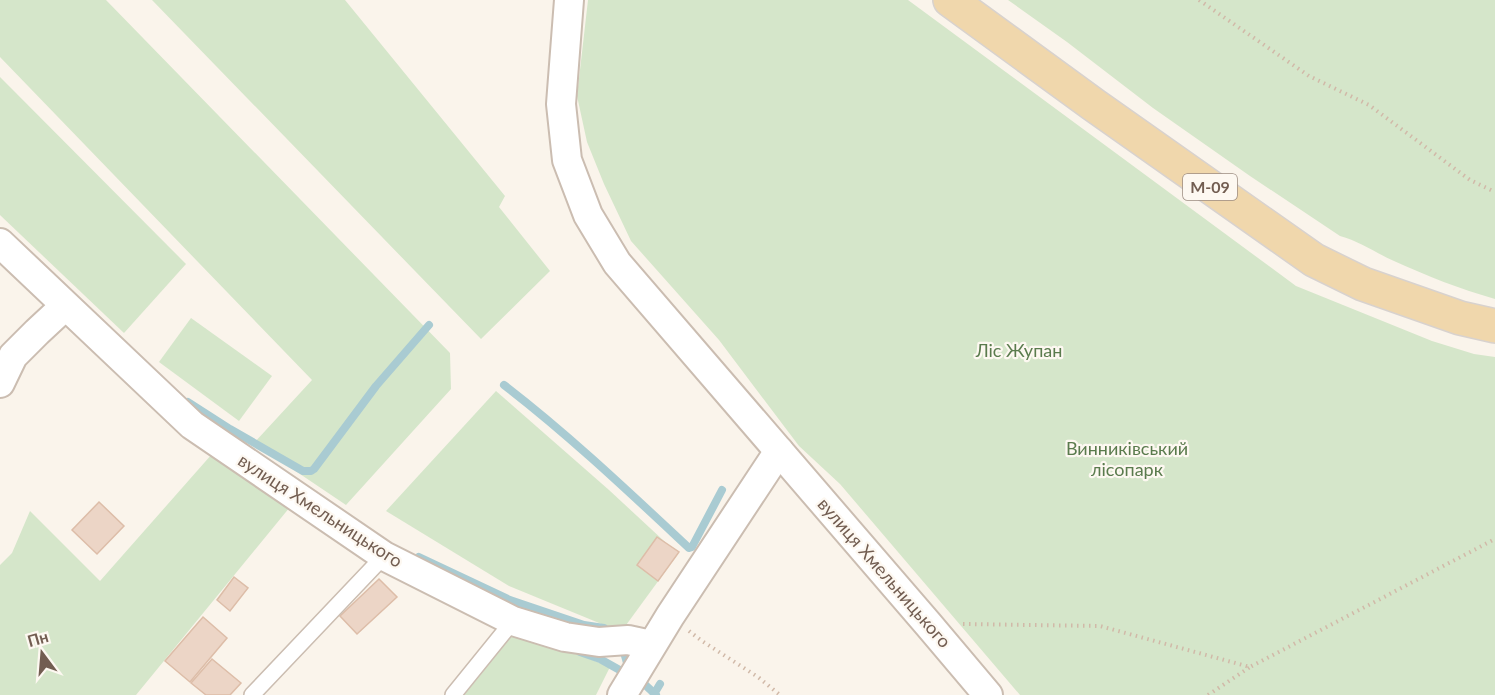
<svg xmlns="http://www.w3.org/2000/svg" width="1495" height="695" font-family="Lato,sans-serif">
	<style>
		.green { fill: #d5e6ca }
		.lines { fill: none; stroke-linecap: round; stroke-linejoin: round }
		.stream { stroke: #a9cbd2; stroke-width: 8 }
		.building { fill: #ecd5c6; stroke: #ddbda8; stroke-width: 1.5 }
		.service-casing { stroke: #cbbdb1; stroke-width: 18 }
		.minor-casing { stroke: #cbbdb1; stroke-width: 32 }
		.primary-casing { stroke: #d8d2ce; stroke-width: 36 }
		.path { stroke: #d1b9a8; stroke-width: 4; stroke-dasharray: 1.5 4.5; stroke-linecap: butt }
		.service { stroke: #fff; stroke-width: 15 }
		.minor { stroke: #fff; stroke-width: 28 }
		.primary { stroke: #f0d7ac; stroke-width: 33 }
		.labels { text-anchor: middle; stroke-width: 4.5; stroke-linejoin: round; paint-order: stroke }
		.shield { fill: #fdf8f1; stroke: #9c8c81; stroke-width: 1.5 }
		.shield-label { font-size: 16px; font-weight: bold; fill: #725d51 }
		.park-label { font-size: 18px; fill: #5a7b4d; stroke: #fdf8f1 }
		.street-label { font-size: 18px; fill: #725d51; stroke: #fdf8f1 }
	</style>
	<rect width="100%" height="100%" fill="#faf4eb"/>
	<g class="green">
		<path d="M0 0H106L450 353 451 389 346 505 254 443 312 380 0 57Z"/>
		<path d="M152 0H345L505 196 499 207 550 271 481 339Z"/>
		<path d="M588 0H908L1296 286 1432 341 1474 354 1495 357V695H1020L840 484 799 446 719 340 631 241 604 184 587 142 577 96Z"/>
		<path d="M1008 0H1495V299C1460 289 1427 276 1394 261 1376 253 1359 241 1340 236L1250 176 1153 108 1067 42Z"/>
		<path d="M0 77 186 264 124 333 0 215Z"/>
		<path d="M191 318 272 376 239 421 159 362Z"/>
		<path d="M496 391 609 490 678 554 621 632 509 586 386 511Z"/>
		<path d="M212 454 290 507 136 695H0V565L12 553 30 511 100 581Z"/>
		<path d="M517 630 610 667 596 695H464Z"/>
	</g>
	<g class="lines">
		<g class="stream">
			<path d="M504 385C569 435 629 492 689 548L692 547 722 490"/>
			<path d="M188 402 230 429 303 471H311L314 469 376 386 429 325"/>
			<path d="M419 557 510 600 584 625 604 628"/>
			<path d="M623 649 629 670"/>
			<path d="M580 652 600 659 625 673"/>
			<path d="M641 681 656 695"/>
			<path d="M654 694 660 684"/>
		</g>
	</g>
	<g class="building">
		<path d="M99 502 124 526 97 554 72 530Z"/>
		<path d="M657 537 679 552 658 581 637 565Z"/>
		<path d="M234 577 248 588 230 611 217 600Z"/>
		<path d="M379 579 397 597 357 634 340 616Z"/>
		<path d="M203 617 227 638 190 682 165 661Z"/>
		<path d="M212 659 241 683 230 695H206L191 683Z"/>
	</g>
	<g class="lines">
		<defs>
			<g id="service">
				<path d="M252 695 384 556"/>
				<path d="M453 695 513 621"/>
			</g>
			<g id="minor">
				<path d="M569 0 561 104 567 160 588 215 617 263 928 624 988 695"/>
				<path d="M0 243 192 425 384 556 513 621 565 637 599 642 628 640 651 645"/>
				<path d="M0 383 13 356 37 332 65 306"/>
				<path d="M622 695 670 616 779 451"/>
			</g>
			<path id="primary" d="M950 0 1094 105 1314 260 1363 284 1460 318 1495 326"/>
		</defs>
		<use href="#service" class="service-casing"/>
		<use href="#minor" class="minor-casing"/>
		<use href="#primary" class="primary-casing"/>
		<g class="path">
			<path d="M1199 0 1309 76 1369 105 1470 180 1495 192"/>
			<path d="M963 624 1100 626 1250 667 1495 539"/>
			<path d="M689 631 702 641 758 677 780 695"/>
			<path d="M1208 695 1250 667"/>
		</g>
		<use href="#service" class="service"/>
		<use href="#minor" class="minor"/>
		<use href="#primary" class="primary"/>
	</g>
	<g class="labels">
		<rect class="shield" x="1183" y="174" width="54" height="26" rx="4.5"/>
		<g class="shield-label">
			<text x="1210" y="193">М-09</text>
		</g>
		<g class="park-label">
			<text x="1019" y="357">Ліс Жупан</text>
			<text x="1127" y="455">Винниківський<tspan x="1127" dy="21">лісопарк</tspan></text>
		</g>
		<g class="street-label">
			<text transform="translate(320 511) rotate(33)" y="6">вулиця Хмельницького</text>
			<text transform="translate(884 573) rotate(49)" y="6">вулиця Хмельницького</text>
		</g>
	</g>
	<g transform="translate(42 653) rotate(344)" stroke="#fdf8f1" stroke-width="4.5" paint-order="stroke">
	<path d="M0-4.5L10 22L0 15L-10 22Z" fill="#725d51"/>
	<text y="-9" font-size="16" font-weight="bold" text-anchor="middle" fill="#725d51">Пн</text>
	</g>
</svg>
